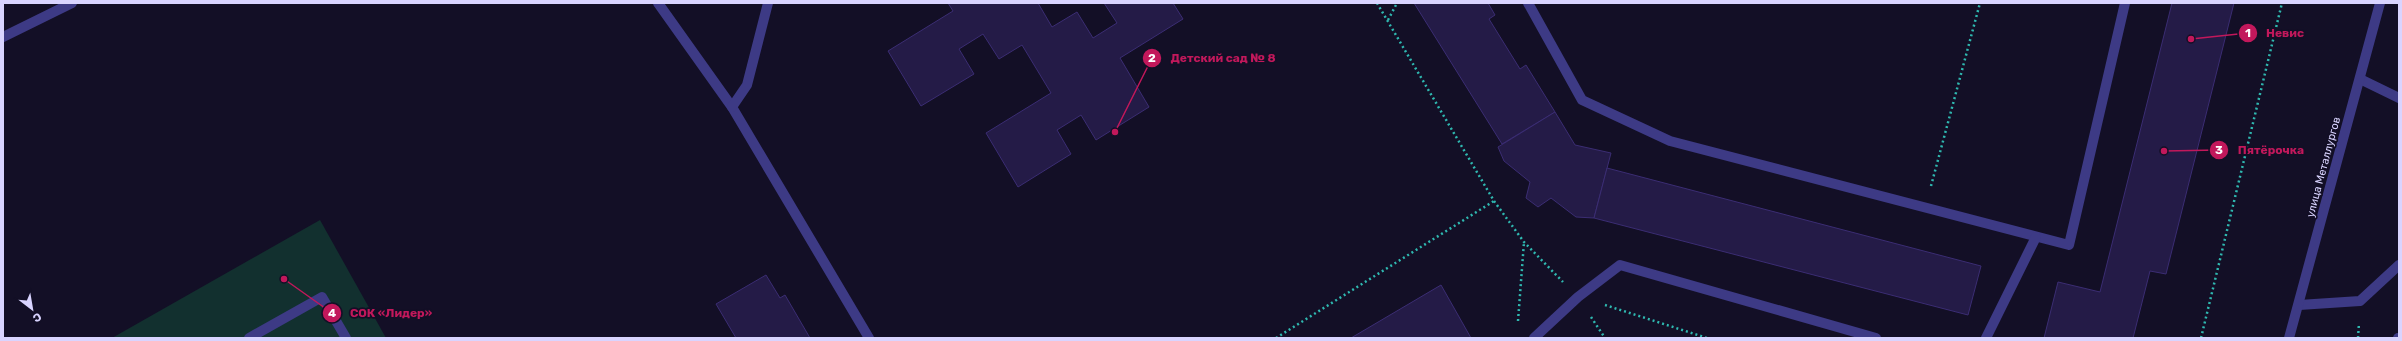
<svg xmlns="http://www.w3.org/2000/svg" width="2402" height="341" font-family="Rubik,sans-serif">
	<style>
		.grass { fill: #12302f }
		.building { fill: #241b47; stroke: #3b2d73 }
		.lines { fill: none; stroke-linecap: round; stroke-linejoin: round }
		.path { stroke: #2fb8b0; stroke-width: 2.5; stroke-dasharray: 2 3; stroke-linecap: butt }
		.minor { stroke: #3d3a85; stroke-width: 10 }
		.labels { text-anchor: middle; stroke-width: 3.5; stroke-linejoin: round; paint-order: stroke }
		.street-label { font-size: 11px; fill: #d9d4ff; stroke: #130f26 }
		.leader { fill: none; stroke: #c2185b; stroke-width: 1.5 }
		.callout-dot { fill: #c2185b; stroke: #130f26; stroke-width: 1.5 }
		.mark-label { font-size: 12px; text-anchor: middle; font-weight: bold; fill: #fff }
		.callout-label { font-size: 12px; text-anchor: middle; font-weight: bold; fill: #c2185b; stroke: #130f26; stroke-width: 3.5; stroke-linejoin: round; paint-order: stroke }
	</style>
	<rect width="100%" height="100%" fill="#130f26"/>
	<path class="grass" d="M320 220 386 338H112Z"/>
	<g class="building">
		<path d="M948 3H1038L1052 27 1077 12 1093 38 1117 23 1104 3H1173L1183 19 1120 58 1149 107 1096 140 1081 115 1057 130 1071 154 1018 187 986 133 1051 93 1022 45 999 59 983 34 959 49 974 74 921 106 888 51 953 11Z"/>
		<path d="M1414 3H1488L1495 15 1489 19 1520 69 1526 65 1555 112 1502 144Z"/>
		<path d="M2172 3H2234L2166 274 2150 271 2133 338H2044L2058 282 2100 292Z"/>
		<path d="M1555 112 1575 145 1611 153 1594 218 1576 217 1551 198 1538 207 1526 198 1530 182 1504 161 1498 147Z"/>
		<path d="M1607 168 1981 266 1968 315 1594 218Z"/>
		<path d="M766 275 780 298 785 295 810 338H736L716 304Z"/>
		<path d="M1441 285 1471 338H1351Z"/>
	</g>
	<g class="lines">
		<g class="path">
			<path d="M1377 3 1494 201 1524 242 1563 282"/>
			<path d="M1388 20 1397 3"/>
			<path d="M1931 186 1980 3"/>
			<path d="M1605 305 1707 338"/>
			<path d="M1591 317 1605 338"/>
			<path d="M1518 321 1524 242"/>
			<path d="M1276 338 1494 201"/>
			<path d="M2201 338 2282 3"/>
			<path d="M2358 338 2359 323"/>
		</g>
		<g class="minor">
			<path d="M658 3 732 107 869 338"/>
			<path d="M1528 3 1582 100 1670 141 2069 245 2125 3"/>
			<path d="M3 37 72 3"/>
			<path d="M2360 79 2399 98"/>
			<path d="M732 107 747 85 768 3"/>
			<path d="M2299 305 2360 301 2399 265"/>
			<path d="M249 338 322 297 346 338"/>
			<path d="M1534 338 1578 297 1620 265 1876 338"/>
			<path d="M1986 338 2036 237"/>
			<path d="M2289 338 2380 3"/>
			<path d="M2398 338H2399"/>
		</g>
	</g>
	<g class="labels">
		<g class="street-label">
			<text transform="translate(2323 167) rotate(-75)" y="4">улица Металлургов</text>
		</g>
	</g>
	<path class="leader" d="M2191 39L2248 33M1115 132L1152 58M2164 151L2219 150M284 279L332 313"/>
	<g class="callout-dot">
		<circle cx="2191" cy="39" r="4"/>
		<circle cx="1115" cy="132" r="4"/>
		<circle cx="2164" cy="151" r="4"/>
		<circle cx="284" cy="279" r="4"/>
		<circle cx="2248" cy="33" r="10"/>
		<circle cx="1152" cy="58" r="10"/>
		<circle cx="2219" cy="150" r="10"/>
		<circle cx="332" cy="313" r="10"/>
	</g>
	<g class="mark-label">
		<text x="2248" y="37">1</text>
		<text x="1152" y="62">2</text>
		<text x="2219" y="154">3</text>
		<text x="332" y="317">4</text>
	</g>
	<g class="callout-label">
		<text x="2285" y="37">Невис</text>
		<text x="1223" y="62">Детский сад № 8</text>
		<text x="2271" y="154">Пятёрочка</text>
		<text x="391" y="317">СОК «Лидер»</text>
	</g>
	<rect width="2402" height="341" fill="none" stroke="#d9d4ff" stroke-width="8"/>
	<g transform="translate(32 309) rotate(149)" stroke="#130f26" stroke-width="3" paint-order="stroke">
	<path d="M0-3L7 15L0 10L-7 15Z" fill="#d9d4ff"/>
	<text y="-6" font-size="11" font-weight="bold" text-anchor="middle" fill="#d9d4ff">С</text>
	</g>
</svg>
